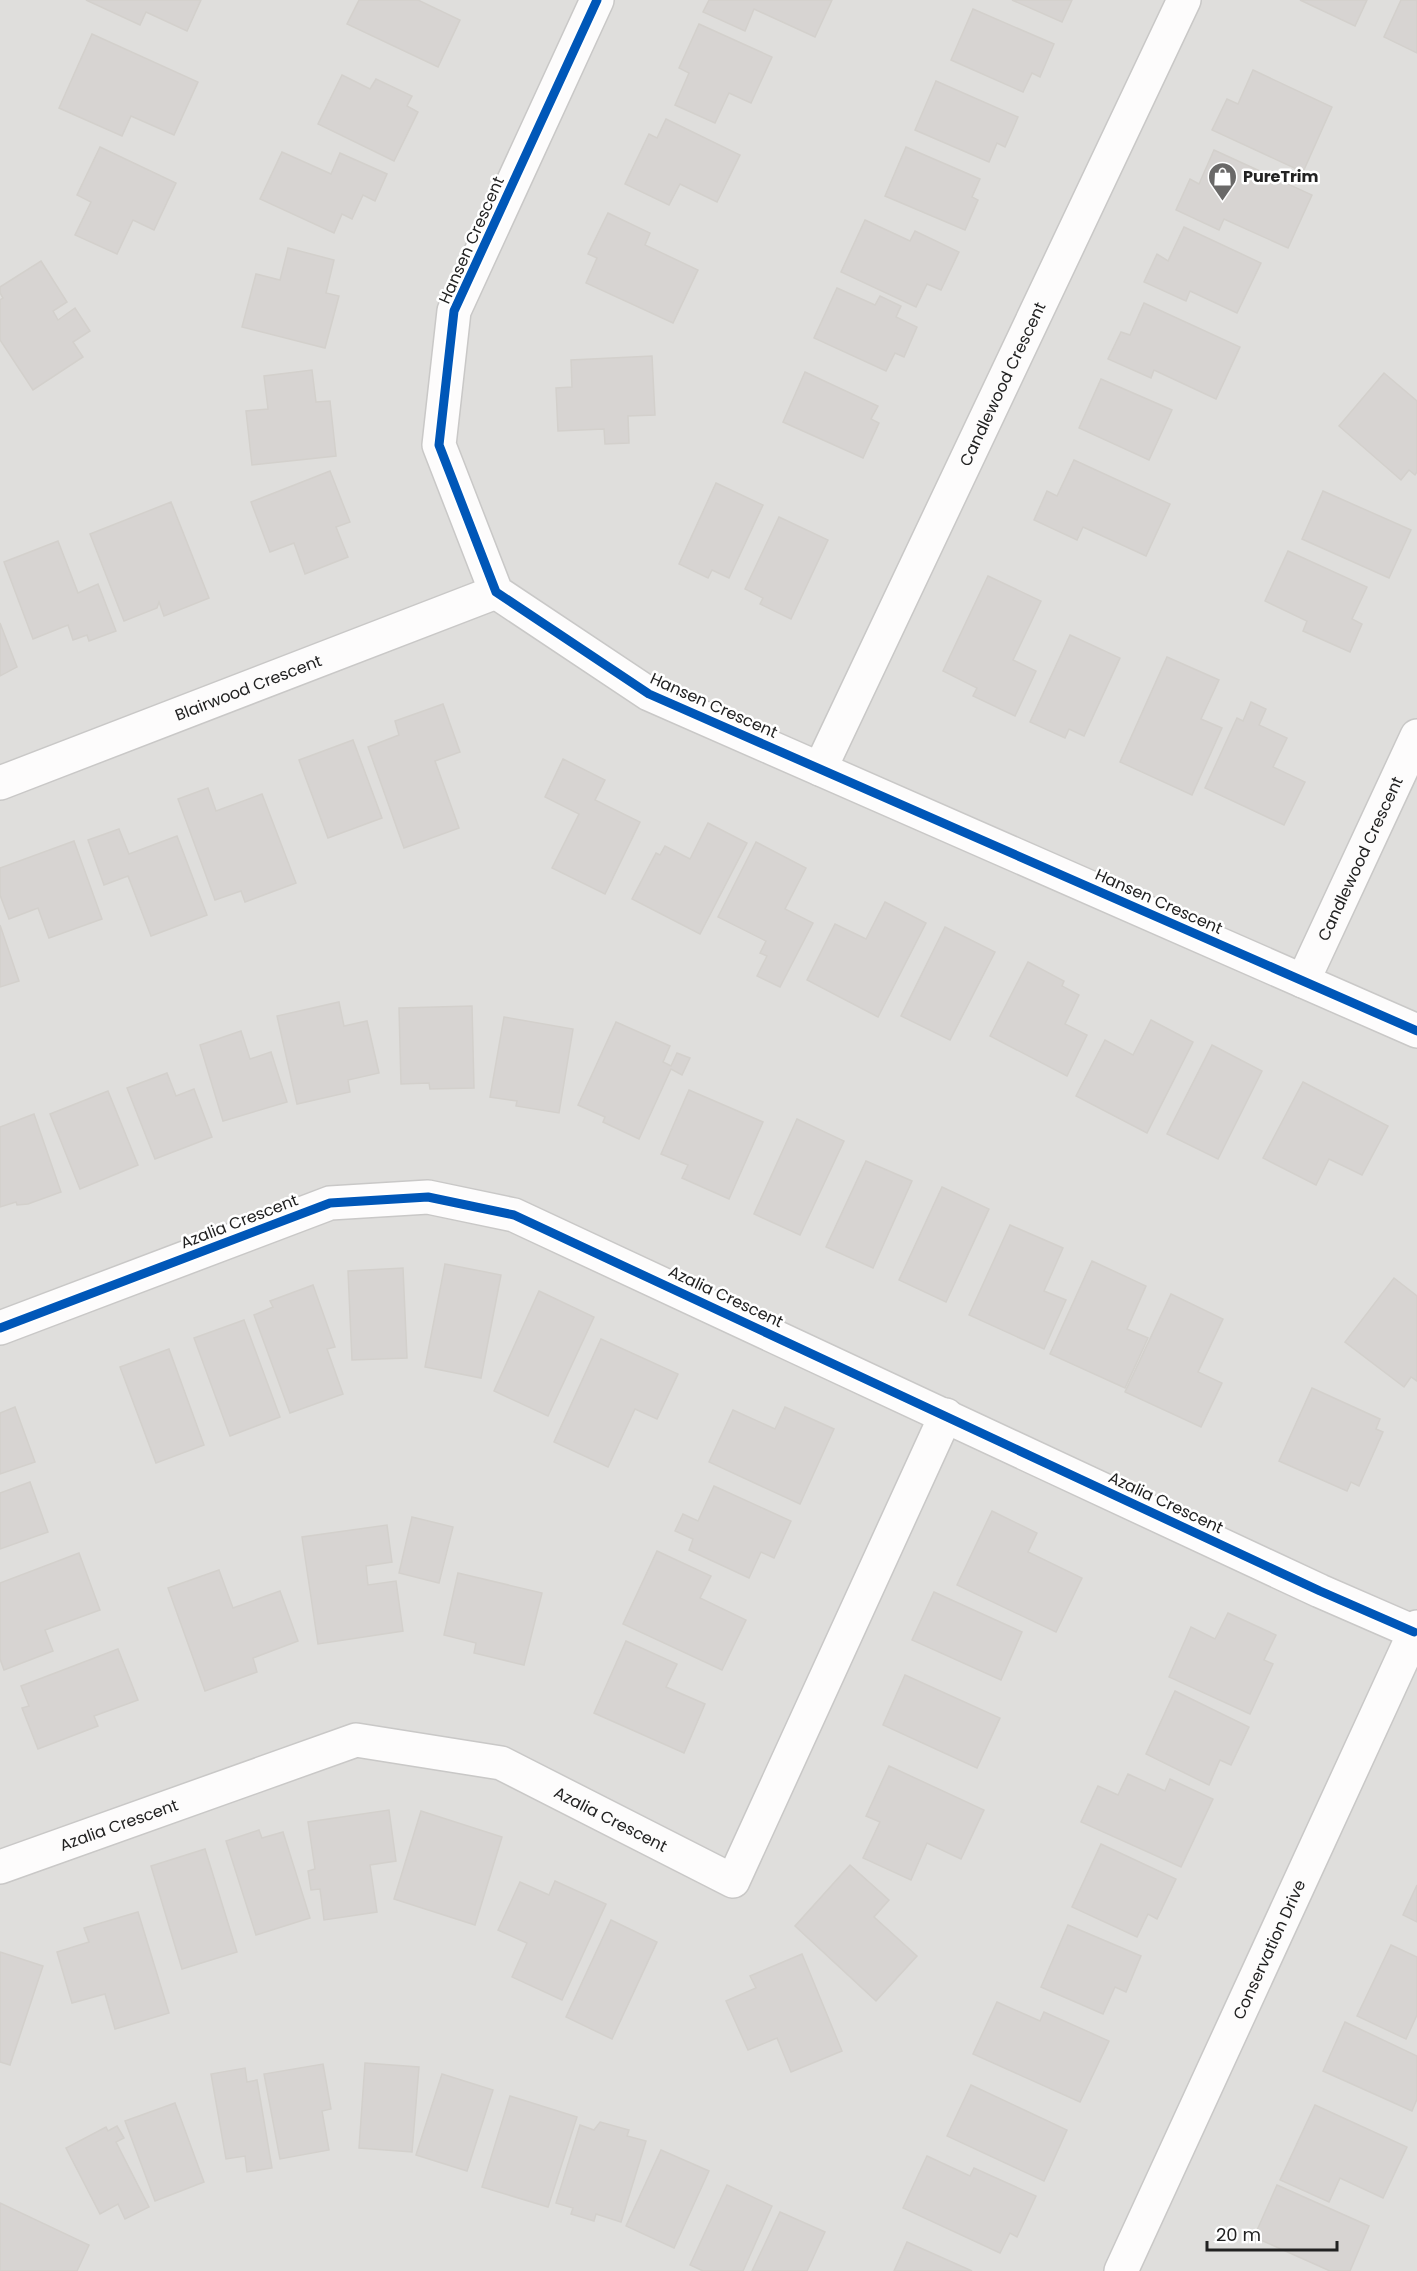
<svg xmlns="http://www.w3.org/2000/svg" width="1417" height="2271" font-family="Poppins,sans-serif">
	<style>
		.residential { fill: #dfdedc }
		.building { fill: #d7d4d2; stroke: #d3d0cc; stroke-width: 1.5 }
		.lines { fill: none; stroke-linecap: round; stroke-linejoin: round }
		.minor-casing { stroke: #c9c8c7; stroke-width: 36 }
		.minor { stroke: #fdfcfc; stroke-width: 33 }
		.cycleway-casing { stroke: #fff; stroke-width: 13 }
		.cycleway { stroke: #0057b8; stroke-width: 9 }
		.labels { text-anchor: middle; stroke-width: 5; stroke-linejoin: round; paint-order: stroke }
		.poi-label { font-size: 16px; font-weight: bold; fill: #222; stroke: #fff; text-anchor: start }
		.street-label { font-size: 16px; fill: #222; stroke: #fff }
	</style>
	<rect width="100%" height="100%" fill="#f0eeeb"/>
	<rect class="residential" x="0" y="0" width="1417" height="2271"/>
	<g class="building">
		<path d="M86 0H201L187 31 146 12 140 25Z"/>
		<path d="M359 0H418L460 20 438 67 347 24Z"/>
		<path d="M709 0H832L815 37 754 9 745 31 703 12Z"/>
		<path d="M1012 0H1072L1062 22Z"/>
		<path d="M1300 0H1367L1355 26Z"/>
		<path d="M1401 0H1417V53L1384 37Z"/>
		<path d="M973 9 1054 44 1040 77 1032 73 1023 92 951 60Z"/>
		<path d="M699 24 772 57 751 103 729 93 715 123 675 105 689 73 679 68Z"/>
		<path d="M92 34 198 82 174 135 131 116 122 136 59 108Z"/>
		<path d="M1253 70 1332 107 1303 172 1212 130 1227 99 1238 104Z"/>
		<path d="M342 75 370 89 376 79 412 96 407 106 418 112 394 161 318 124Z"/>
		<path d="M936 81 1018 117 1005 147 997 143 989 162 915 130Z"/>
		<path d="M666 119 740 155 717 202 680 184 669 205 625 184 649 134 657 138Z"/>
		<path d="M100 147 176 183 154 230 133 220 117 254 75 235 91 202 77 195Z"/>
		<path d="M906 147 980 179 972 197 978 200 965 230 885 196Z"/>
		<path d="M1214 150 1312 195 1288 248 1224 219 1219 230 1176 210 1190 179 1199 184Z"/>
		<path d="M282 152 331 174 340 153 387 174 375 201 363 195 352 219 342 214 334 233 260 199Z"/>
		<path d="M608 213 650 233 645 245 698 270 673 323 586 283 597 258 588 254Z"/>
		<path d="M865 220 910 241 915 231 959 252 941 290 927 284 916 307 841 272Z"/>
		<path d="M1184 227 1261 263 1237 313 1190 291 1186 301 1144 282 1157 254 1168 261Z"/>
		<path d="M288 248 334 260 326 293 339 296 325 348 242 327 256 274 280 280Z"/>
		<path d="M41 261 67 302 53 311 58 320 75 308 90 331 73 342 83 357 33 390 0 340V300L3 298 0 293V287Z"/>
		<path d="M837 288 875 305 880 296 901 306 896 317 917 327 904 357 895 353 886 371 814 338Z"/>
		<path d="M1144 303 1240 347 1216 399 1154 370 1151 378 1108 359 1121 332 1130 335Z"/>
		<path d="M652 356 655 415 628 416 629 443 605 444 604 429 558 431 556 388 572 387 571 360Z"/>
		<path d="M312 370 316 402 330 401 336 456 252 465 246 411 268 409 264 376Z"/>
		<path d="M805 372 878 406 871 419 879 423 863 458 783 422Z"/>
		<path d="M1384 373 1417 401V472L1415 475 1409 470 1401 480 1339 426Z"/>
		<path d="M1101 379 1172 410 1149 460 1079 428Z"/>
		<path d="M1074 460 1170 504 1146 556 1083 527 1077 540 1034 520 1047 491 1057 496Z"/>
		<path d="M330 471 350 522 336 527 348 557 305 574 294 543 270 552 251 502Z"/>
		<path d="M716 483 763 505 729 578 712 570 708 578 679 564Z"/>
		<path d="M1323 491 1411 530 1389 578 1302 539Z"/>
		<path d="M171 502 209 598 164 616 159 602 157 608 124 621 90 534Z"/>
		<path d="M779 517 828 540 791 619 760 604 763 598 745 589Z"/>
		<path d="M58 541 78 593 98 584 116 631 89 641 87 635 73 640 68 625 33 639 4 562Z"/>
		<path d="M1288 551 1367 587 1352 619 1362 624 1350 652 1303 631 1307 621 1265 601Z"/>
		<path d="M988 576 1041 601 1013 660 1036 671 1015 716 973 696 977 688 943 671Z"/>
		<path d="M0 623 17 667 0 676Z"/>
		<path d="M1070 635 1120 658 1084 736 1069 729 1065 738 1030 722Z"/>
		<path d="M1167 657 1219 680 1201 719 1222 728 1192 795 1120 762Z"/>
		<path d="M1251 702 1266 709 1259 725 1287 738 1273 767 1305 782 1284 825 1205 788 1237 718 1243 721Z"/>
		<path d="M443 704 460 752 435 761 459 828 404 848 368 747 399 735 395 721Z"/>
		<path d="M353 740 382 818 328 838 299 760Z"/>
		<path d="M563 759 605 780 595 800 640 822 605 894 552 868 579 814 545 797Z"/>
		<path d="M208 788 216 811 262 794 296 883 245 902 241 891 215 900 178 799Z"/>
		<path d="M708 823 747 843 700 934 632 899 656 853 660 855 665 846 690 859Z"/>
		<path d="M119 829 129 854 177 836 207 915 151 936 128 876 104 885 88 840Z"/>
		<path d="M74 841 102 919 49 938 38 908 9 919 0 895V868Z"/>
		<path d="M756 842 806 868 785 909 813 923 780 987 757 976 767 956 760 953 766 941 718 917Z"/>
		<path d="M885 902 926 923 878 1017 807 980 835 924 866 939Z"/>
		<path d="M0 925 19 981 0 987Z"/>
		<path d="M945 927 995 952 950 1040 901 1016Z"/>
		<path d="M1028 962 1064 981 1062 986 1079 995 1065 1024 1087 1035 1067 1076 990 1036Z"/>
		<path d="M339 1002 344 1026 367 1021 379 1073 348 1080 350 1092 297 1104 277 1016Z"/>
		<path d="M472 1006 474 1088 430 1089 429 1083 401 1084 399 1008Z"/>
		<path d="M504 1017 573 1029 559 1113 516 1106 517 1101 490 1097Z"/>
		<path d="M1151 1020 1193 1042 1147 1133 1076 1096 1105 1040 1133 1055Z"/>
		<path d="M616 1022 670 1046 663 1062 671 1066 677 1053 690 1058 682 1075 671 1069 639 1139 603 1122 605 1117 578 1105Z"/>
		<path d="M241 1031 250 1059 271 1052 287 1102 223 1121 200 1045Z"/>
		<path d="M1212 1045 1262 1071 1218 1159 1167 1134Z"/>
		<path d="M167 1073 176 1096 194 1089 212 1137 155 1159 127 1088Z"/>
		<path d="M1303 1082 1388 1126 1362 1175 1329 1159 1316 1185 1263 1158Z"/>
		<path d="M689 1090 763 1122 729 1199 682 1178 688 1165 661 1154Z"/>
		<path d="M108 1091 138 1165 80 1189 50 1114Z"/>
		<path d="M34 1114 61 1192 28 1204 17 1205 16 1202 0 1207V1127Z"/>
		<path d="M797 1119 844 1141 800 1235 754 1214Z"/>
		<path d="M866 1161 912 1181 873 1268 826 1247Z"/>
		<path d="M942 1187 989 1209 946 1302 899 1280Z"/>
		<path d="M1010 1225 1063 1248 1044 1291 1066 1300 1044 1349 969 1315Z"/>
		<path d="M1092 1261 1146 1286 1127 1329 1148 1338 1125 1388 1050 1354Z"/>
		<path d="M445 1264 501 1275 481 1378 425 1367Z"/>
		<path d="M403 1268 407 1358 352 1360 348 1271Z"/>
		<path d="M1394 1278 1417 1296V1381L1411 1377 1404 1387 1345 1342Z"/>
		<path d="M313 1285 335 1347 327 1349 343 1394 290 1413 254 1315 273 1307 270 1301Z"/>
		<path d="M539 1291 594 1317 548 1416 494 1391Z"/>
		<path d="M1171 1294 1223 1319 1198 1372 1222 1383 1201 1427 1125 1392Z"/>
		<path d="M244 1320 280 1417 230 1436 194 1338Z"/>
		<path d="M601 1339 678 1374 657 1419 635 1409 608 1467 554 1442Z"/>
		<path d="M169 1349 204 1445 156 1463 120 1367Z"/>
		<path d="M1312 1388 1380 1419 1376 1429 1383 1432 1359 1486 1351 1482 1347 1491 1279 1461Z"/>
		<path d="M15 1407 35 1462 0 1474V1413Z"/>
		<path d="M785 1407 834 1429 800 1504 709 1462 733 1410 775 1429Z"/>
		<path d="M30 1482 48 1532 0 1549V1493Z"/>
		<path d="M714 1486 791 1521 774 1558 761 1552 749 1578 689 1550 693 1539 675 1531 683 1514 698 1521Z"/>
		<path d="M992 1511 1037 1533 1028 1552 1082 1578 1056 1632 957 1585Z"/>
		<path d="M412 1517 453 1527 439 1583 399 1573Z"/>
		<path d="M387 1525 392 1562 366 1566 368 1585 396 1581 403 1631 318 1644 302 1537Z"/>
		<path d="M657 1551 711 1576 700 1598 746 1620 722 1670 623 1624Z"/>
		<path d="M79 1553 100 1610 45 1630 53 1651 4 1670 0 1659V1583Z"/>
		<path d="M219 1570 233 1608 280 1591 298 1641 253 1658 257 1672 205 1691 168 1588Z"/>
		<path d="M458 1573 542 1593 524 1665 474 1653 476 1643 444 1635Z"/>
		<path d="M934 1592 1022 1632 1001 1680 912 1640Z"/>
		<path d="M1228 1613 1276 1635 1264 1660 1273 1664 1250 1714 1169 1677 1191 1627 1215 1639Z"/>
		<path d="M626 1641 677 1664 666 1687 705 1704 684 1753 594 1713Z"/>
		<path d="M118 1649 138 1700 94 1716 98 1726 38 1749 22 1708 29 1706 21 1686Z"/>
		<path d="M905 1675 1000 1718 977 1768 883 1725Z"/>
		<path d="M1175 1691 1249 1727 1231 1765 1220 1760 1209 1785 1146 1754Z"/>
		<path d="M889 1766 984 1810 961 1859 927 1843 911 1880 863 1858 880 1822 866 1816Z"/>
		<path d="M1128 1774 1165 1791 1170 1779 1213 1799 1181 1867 1081 1822 1098 1786 1118 1795Z"/>
		<path d="M389 1810 396 1861 370 1865 377 1912 324 1920 320 1889 311 1890 308 1871 315 1869 308 1822Z"/>
		<path d="M421 1811 502 1837 475 1925 394 1899Z"/>
		<path d="M259 1830 262 1838 283 1832 310 1918 256 1935 226 1841Z"/>
		<path d="M1101 1844 1176 1879 1157 1919 1148 1914 1137 1937 1072 1907Z"/>
		<path d="M205 1849 237 1952 182 1969 151 1866Z"/>
		<path d="M850 1865 889 1900 874 1917 917 1956 876 2001 795 1926Z"/>
		<path d="M555 1881 606 1904 562 2000 512 1977 527 1943 498 1930 520 1882 549 1895Z"/>
		<path d="M1417 1885V1922L1403 1915Z"/>
		<path d="M138 1912 169 2013 115 2029 105 1994 72 2003 57 1952 89 1942 84 1928Z"/>
		<path d="M611 1920 657 1942 612 2039 566 2017Z"/>
		<path d="M1068 1925 1141 1956 1126 1992 1115 1987 1103 2014 1041 1987Z"/>
		<path d="M1391 1945 1417 1957V2015L1406 2039 1357 2016Z"/>
		<path d="M0 1952 43 1966 10 2065 0 2062Z"/>
		<path d="M802 1954 842 2051 791 2072 777 2038 748 2050 726 2001 756 1988 750 1976Z"/>
		<path d="M997 2002 1040 2021 1044 2012 1109 2041 1080 2102 973 2054Z"/>
		<path d="M1345 2022 1417 2056V2099L1412 2111 1323 2071Z"/>
		<path d="M365 2063 419 2067 412 2152 359 2148Z"/>
		<path d="M323 2064 331 2109 322 2111 329 2150 280 2159 264 2074Z"/>
		<path d="M245 2068 247 2082 257 2080 272 2168 247 2172 245 2156 226 2159 211 2074Z"/>
		<path d="M442 2074 493 2090 467 2171 416 2155Z"/>
		<path d="M971 2085 1067 2130 1044 2181 947 2136Z"/>
		<path d="M510 2096 577 2117 548 2207 482 2187Z"/>
		<path d="M175 2103 204 2182 155 2201 125 2121Z"/>
		<path d="M1315 2105 1407 2147 1383 2198 1340 2178 1329 2202 1280 2180Z"/>
		<path d="M600 2122 629 2130 627 2136 646 2141 621 2222 596 2214 594 2221 571 2214 573 2208 556 2203 580 2125 594 2130Z"/>
		<path d="M117 2126 124 2138 116 2142 149 2207 125 2219 118 2204 100 2214 66 2148 106 2127 108 2131Z"/>
		<path d="M661 2150 709 2171 674 2248 626 2226Z"/>
		<path d="M927 2156 970 2176 974 2168 1036 2196 1017 2237 1010 2233 1000 2253 903 2208Z"/>
		<path d="M727 2185 772 2206 743 2271H703L690 2265Z"/>
		<path d="M1277 2185 1369 2226 1350 2271H1330L1254 2237Z"/>
		<path d="M0 2203 89 2245 77 2271H0Z"/>
		<path d="M780 2212 825 2232 807 2271H752Z"/>
		<path d="M907 2242 972 2271H894Z"/>
	</g>
	<g class="lines">
		<defs>
			<g id="minor">
				<path d="M597 0 454 311 439 445 496 592 649 694 1417 1031"/>
				<path id="s1" d="M820 769 1184 0"/>
				<path id="s2" d="M0 783 496 592"/>
				<path id="s3" d="M1303 981 1417 736"/>
				<path d="M0 1328 330 1203 428 1197 514 1215 1320 1591 1414 1632"/>
				<path id="s4" d="M0 1867 356 1740 501 1763 733 1881 946 1415"/>
				<path id="s5" d="M1121 2271 1417 1627"/>
			</g>
		</defs>
		<use href="#minor" class="minor-casing"/>
		<use href="#minor" class="minor"/>
		<defs>
			<g id="cycleway">
				<path d="M597 0 454 311 439 445 496 592 649 694 1417 1031"/>
				<path d="M0 1328 330 1203 428 1197 514 1215 1320 1591 1414 1632"/>
			</g>
		</defs>
		<use href="#cycleway" class="cycleway-casing"/>
		<use href="#cycleway" class="cycleway"/>
	</g>
	<defs>
		<symbol id="shop-pin" viewBox="-11 -11 22 30"><path d="M0 17L-7.5 6A9.5 9.5 0 1 1 7.5 6Z" fill="#6a6968" stroke="#fff"/><path d="M-5-2.5h2.3a2.7 3.5 0 0 1 5.4 0H5L5.5 6h-11ZM-1.5-2.5h3a1.5 2.3 0 0 0-3 0Z" fill="#fff"/></symbol>
	</defs>
	<g fill-rule="evenodd">
		<use href="#shop-pin" x="1206" y="160" width="33" height="45"/>
	</g>
	<g class="labels">
		<g class="poi-label">
			<text x="1243" y="182">PureTrim</text>
		</g>
		<g class="street-label">
			<text transform="translate(471 240) rotate(-66)" y="6">Hansen Crescent</text>
			<text dy="6" stroke="none"><textPath href="#s1" startOffset="426">Candlewood Crescent</textPath></text>
			<text dy="6" stroke="none"><textPath href="#s2" startOffset="266">Blairwood Crescent</textPath></text>
			<text transform="translate(714 705) rotate(24)" y="6">Hansen Crescent</text>
			<text dy="6" stroke="none"><textPath href="#s3" startOffset="135">Candlewood Crescent</textPath></text>
			<text transform="translate(1159 901) rotate(24)" y="6">Hansen Crescent</text>
			<text transform="translate(239 1221) rotate(-21)" y="6">Azalia Crescent</text>
			<text transform="translate(726 1296) rotate(25)" y="6">Azalia Crescent</text>
			<text transform="translate(1166 1502) rotate(25)" y="6">Azalia Crescent</text>
			<text dy="6" stroke="none"><textPath href="#s4" startOffset="648">Azalia Crescent</textPath></text>
			<text dy="6" stroke="none"><textPath href="#s4" startOffset="126">Azalia Crescent</textPath></text>
			<text dy="6" stroke="none"><textPath href="#s5" startOffset="354">Conservation Drive</textPath></text>
		</g>
	</g>
	<path d="M1207 2241v9h130v-9" fill="none" stroke="#222222" stroke-width="3"/>
	<text x="1216" y="2241" font-size="18" fill="#222222" stroke="#ffffff" stroke-width="4.5" paint-order="stroke">20 m</text>
</svg>
